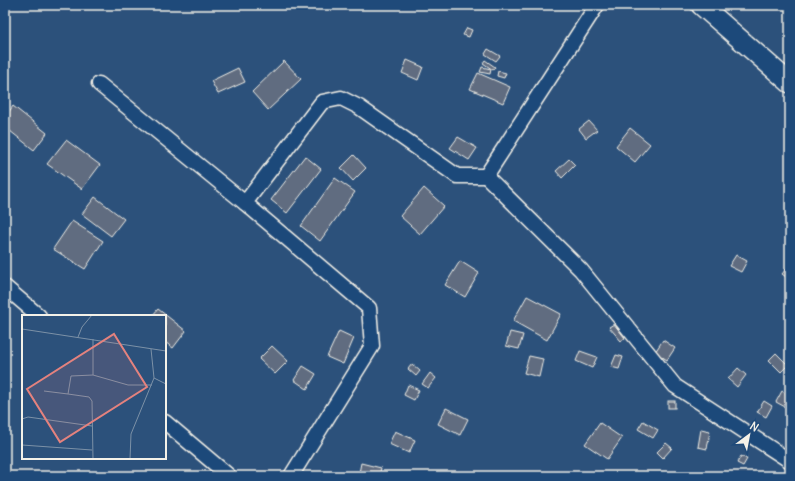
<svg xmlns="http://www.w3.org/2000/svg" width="795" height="481" font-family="Delius,sans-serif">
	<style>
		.building { fill: #606c80; stroke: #f4f1e8 }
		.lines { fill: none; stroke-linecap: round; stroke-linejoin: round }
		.minor-casing { stroke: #f4f1e8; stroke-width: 17 }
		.secondary-casing { stroke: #f4f1e8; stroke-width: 22 }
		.minor { stroke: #1f4a7a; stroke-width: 14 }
		.secondary { stroke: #1f4a7a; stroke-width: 19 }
		.inset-road { fill: none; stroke: #7c91a7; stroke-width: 1 }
		.view { fill: #e4827e; fill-opacity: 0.15; stroke: #e4827e; stroke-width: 2 }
		.inset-edge { fill: none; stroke: #f4f1e8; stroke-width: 2 }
	</style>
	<rect width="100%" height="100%" fill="#2c517b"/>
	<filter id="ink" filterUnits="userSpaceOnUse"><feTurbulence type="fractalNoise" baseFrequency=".025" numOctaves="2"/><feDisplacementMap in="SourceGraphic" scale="8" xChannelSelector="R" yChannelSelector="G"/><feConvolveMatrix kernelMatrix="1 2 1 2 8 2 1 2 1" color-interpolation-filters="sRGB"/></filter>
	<g filter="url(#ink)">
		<g class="building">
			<path d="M467 28 472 30 469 37 463 35Z"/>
			<path d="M488 49 500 56 496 61 485 54Z"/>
			<path d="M407 60 423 67 418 80 402 73Z"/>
			<path d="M485 60 495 67 493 70 483 63Z"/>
			<path d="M284 61 301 79 268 110 252 92Z"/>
			<path d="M482 67 491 69 490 74 480 72Z"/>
			<path d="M238 68 245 82 218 94 211 81Z"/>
			<path d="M498 71 506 73 504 78 497 76Z"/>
			<path d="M478 73 510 87 503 103 470 89Z"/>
			<path d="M13 106 47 133 34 150 5 127V117Z"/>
			<path d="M589 121 597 130 586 138 579 129Z"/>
			<path d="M630 128 650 144 635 162 616 146Z"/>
			<path d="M458 137 477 148 469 160 450 148Z"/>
			<path d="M66 140 100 165 82 189 47 164Z"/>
			<path d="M354 155 366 168 353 181 341 168Z"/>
			<path d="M305 156 321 169 287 213 271 200Z"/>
			<path d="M569 159 575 165 562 178 556 171Z"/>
			<path d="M335 178 355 192 320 241 301 226Z"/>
			<path d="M424 188 444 206 420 234 400 216Z"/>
			<path d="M95 197 124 219 111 236 82 214Z"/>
			<path d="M72 221 103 241 85 269 53 249Z"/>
			<path d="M736 255 747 261 741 272 729 266Z"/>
			<path d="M460 261 479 273 465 297 445 285Z"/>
			<path d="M790 264V280L782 274Z"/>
			<path d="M527 296 561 314 547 340 513 321Z"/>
			<path d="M158 309 186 331 173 348 165 342V316H152Z"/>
			<path d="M614 324 625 338 621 341 609 327Z"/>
			<path d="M339 331 354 338 343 364 327 357Z"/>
			<path d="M510 332 523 335 519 349 506 346Z"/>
			<path d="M663 340 675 348 667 360 655 352Z"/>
			<path d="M272 346 288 361 275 374 259 359Z"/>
			<path d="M580 351 597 357 592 368 576 361Z"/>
			<path d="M776 353 788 365 781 372 769 360Z"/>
			<path d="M616 355 623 357 619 369 611 367Z"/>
			<path d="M529 356 543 359 539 377 524 373Z"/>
			<path d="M412 364 420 371 416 376 408 369Z"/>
			<path d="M303 366 316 374 307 389 294 380Z"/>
			<path d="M738 368 746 375 737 387 728 379Z"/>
			<path d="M430 373 436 378 428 388 422 384Z"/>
			<path d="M408 385 419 390 414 400 404 395Z"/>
			<path d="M782 391 790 396V403L787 408 776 402Z"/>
			<rect x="668" y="401" width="7" height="7"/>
			<path d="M764 401 772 406 766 417 757 412Z"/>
			<path d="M446 408 468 419 460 435 438 424Z"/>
			<path d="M643 421 658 430 653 438 638 429Z"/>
			<path d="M600 423 622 438 607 459 585 444Z"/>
			<path d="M701 429 710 431 707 449 698 447Z"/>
			<path d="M395 431 415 440 409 453 389 444Z"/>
			<path d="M666 443 672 448 663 458 657 452Z"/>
			<path d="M741 456 747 459 743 466 737 463Z"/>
			<path d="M361 463 381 468 379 476 359 473Z"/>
		</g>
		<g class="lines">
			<defs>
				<g id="minor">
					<path d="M99 84 245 203"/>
					<path d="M486 176 581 270 675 386 790 461"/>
					<path d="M5 287 39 316"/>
					<path d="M165 422 229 476"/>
					<path d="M291 476 372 346 369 308 245 203 322 102 341 98 359 107 457 176H486L597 5"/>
				</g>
				<path id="secondary" d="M701 5 790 83"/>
			</defs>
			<use href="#minor" class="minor-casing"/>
			<use href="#secondary" class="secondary-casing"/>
			<use href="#minor" class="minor"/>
			<use href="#secondary" class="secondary"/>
		</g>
	</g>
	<g transform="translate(22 315)">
		<rect width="144" height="144" fill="#2c517b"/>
		<path class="inset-road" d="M0 14 144 36M56 22 60 12 70 0M71 60 106 70H130M132 63 144 69M22 76 46 79M0 104 6 102 70 111M0 130 70 135M71 144 70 86 67 82 46 79 49 61 71 60V24M108 144 109 119 132 63 129 34M144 144V129"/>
		<path class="view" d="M92 19 125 72 38 127 5 74Z"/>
		<rect width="144" height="144" class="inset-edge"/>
	</g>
	<rect width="795" height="481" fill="none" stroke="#1f4a7a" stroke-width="20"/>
	<rect x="10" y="10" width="775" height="461" fill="none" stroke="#f4f1e8" stroke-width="1.5" filter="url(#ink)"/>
	<g transform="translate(749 435) rotate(32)" stroke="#1f4a7a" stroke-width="3" paint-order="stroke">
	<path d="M0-3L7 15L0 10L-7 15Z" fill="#f4f1e8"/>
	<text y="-6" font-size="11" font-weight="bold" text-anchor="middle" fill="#f4f1e8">N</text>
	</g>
</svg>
